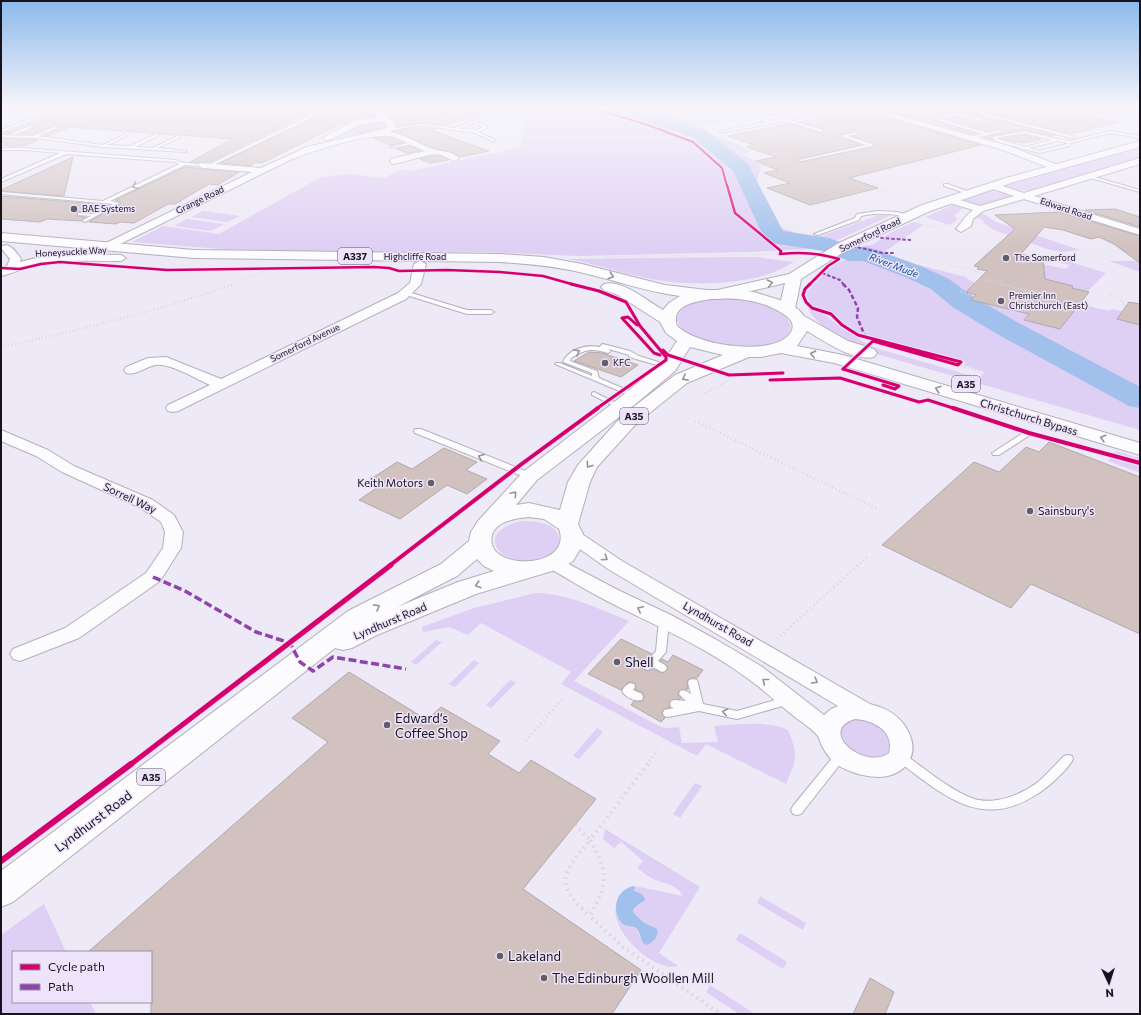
<svg xmlns="http://www.w3.org/2000/svg" width="1141" height="1015" font-family="Commissioner,sans-serif">
	<style>
		.green { fill: #decff4 }
		.water { fill: #a1c0ec }
		.lines { fill: none; stroke-linecap: round; stroke-linejoin: round }
		.river { fill: #a1c0ec; fill-rule: evenodd }
		.building { fill: #d1c2c0; stroke: #b0a9ac; fill-rule: evenodd }
		.lane-casing { stroke: #b4afba; stroke-width: 2 }
		.street-casing { stroke: #b4afba; stroke-width: 2 }
		.secondary-casing { stroke: #b4afba; stroke-width: 2 }
		.primary-casing { stroke: #b4afba; stroke-width: 2 }
		.path-far5 { stroke: #d8d6db; stroke-width: 1; stroke-dasharray: 0.5 1.5; stroke-linecap: butt }
		.path-far4 { stroke: #d8d6db; stroke-width: 1.5; stroke-dasharray: 0.5 2; stroke-linecap: butt }
		.path-far3 { stroke: #d8d6db; stroke-width: 2; stroke-dasharray: 1 2.5; stroke-linecap: butt }
		.path-far2 { stroke: #d8d6db; stroke-width: 2.5; stroke-dasharray: 1 3; stroke-linecap: butt }
		.path-far1 { stroke: #d8d6db; stroke-width: 3; stroke-dasharray: 1 3.5; stroke-linecap: butt }
		.path { stroke: #d8d6db; stroke-width: 4; stroke-dasharray: 1.5 4.5; stroke-linecap: butt }
		.lane { fill: #fcfcfe; fill-rule: evenodd }
		.street { fill: #fcfcfe; fill-rule: evenodd }
		.secondary { fill: #fcfcfe; fill-rule: evenodd }
		.primary { fill: #fcfcfe; fill-rule: evenodd }
		.quiet-far2 { stroke: #8e44ad; stroke-width: 2; stroke-dasharray: 3.5 2; stroke-linecap: butt }
		.quiet-far1 { stroke: #8e44ad; stroke-width: 2.5; stroke-dasharray: 4.5 2.5; stroke-linecap: butt }
		.quiet { stroke: #8e44ad; stroke-width: 3.5; stroke-dasharray: 8 3.5; stroke-linecap: butt }
		.cycleway-far5-casing { stroke: #ede4fb; stroke-width: 3 }
		.cycleway-far4-casing { stroke: #ede4fb; stroke-width: 4 }
		.cycleway-far3-casing { stroke: #ede4fb; stroke-width: 5 }
		.cycleway-far2-casing { stroke: #ede4fb; stroke-width: 6 }
		.cycleway-far1-casing { stroke: #ede4fb; stroke-width: 8 }
		.cycleway-casing { stroke: #ede4fb; stroke-width: 8 }
		.cycleway-far5 { stroke: #d6006c; stroke-width: 2 }
		.cycleway-far4 { stroke: #d6006c; stroke-width: 2.5 }
		.cycleway-far3 { stroke: #d6006c; stroke-width: 3 }
		.cycleway-far2 { stroke: #d6006c; stroke-width: 4 }
		.cycleway-far1 { stroke: #d6006c; stroke-width: 5 }
		.cycleway { stroke: #d6006c; stroke-width: 6 }
		.oneway { stroke: #959399 }
		.poi-dot { fill: #625e69; stroke: #ede4fb; stroke-width: 1.5 }
		.labels { text-anchor: middle; stroke-width: 3; stroke-linejoin: round; paint-order: stroke }
		.far-street-label { font-size: 9px; fill: #17131d; stroke: #ede4fb }
		.far-poi-label { font-size: 9px; fill: #17131d; stroke: #ede4fb; text-anchor: start }
		.shield { fill: #ede4fb; stroke: #575260; stroke-width: 1 }
		.shield-label { font-size: 10px; font-weight: bold; fill: #17131d }
		.far-water-label { font-size: 10px; font-style: italic; fill: #0f4f93; stroke: #ede4fb }
		.street-label { font-size: 11px; fill: #17131d; stroke: #ede4fb }
		.poi-label { font-size: 11px; fill: #17131d; stroke: #ede4fb; text-anchor: end }
		.near-poi-label { font-size: 13px; fill: #17131d; stroke: #ede4fb; text-anchor: start }
		.near-street-label { font-size: 13px; fill: #17131d; stroke: #ede4fb }
	</style>
	<rect width="100%" height="100%" fill="#eee9f6"/>
	<g class="green">
		<path d="M525 108H715L750 120 690 126 751 150 743 154 761 166 757 182 760 201 776 226 813 239 881 214 892 215 831 243 812 249 747 252 578 256 485 252 309 251 222 249 132 242 163 226 219 234 321 177 349 174 385 178 400 169 410 171 521 147 526 119Z"/>
		<path d="M381 120 384 122 386 127 383 129 345 138 336 137V135L358 124Z"/>
		<path d="M1140 148V158L1029 191 1013 190 1007 185Z"/>
		<path d="M990 191 1006 193 1011 197C998 205 979 207 964 202L966 199Z"/>
		<path d="M953 205 963 208 954 216 958 219 950 225 925 217Z"/>
		<path d="M203 211 240 216 227 222 191 217Z"/>
		<path d="M982 213 996 222 1080 250 1062 252 1047 249 994 230 984 223 982 219 975 218Z"/>
		<path d="M187 219 224 224 211 231 174 226Z"/>
		<path d="M913 222 945 229 923 225 880 255 966 277 969 280 977 283 966 292 976 295 972 300 1014 310 1016 308 1031 312 1024 320 1060 329 1077 307 1064 300 1109 311 1111 309 1122 311 1117 319 1138 324 1140 322V430L880 355C854 346 823 333 808 309L825 315 845 330 872 347 979 378 984 372 964 365 966 362 860 334 844 324 834 314 814 307 809 302 806 295 808 290 832 266 844 260 856 248 874 244 888 234Z"/>
		<path d="M736 257H755L794 262C786 266 778 271 769 274 733 286 679 286 642 277 617 272 593 263 568 259Z"/>
		<path d="M1065 257 1072 258 1067 261 1106 273 1087 292 1072 288 1073 286 1014 272 1043 264 1066 269 1070 265 1061 263Z"/>
		<path d="M1109 261H1140V272Z"/>
		<path d="M718 298C742 298 783 299 791 327 790 329 789 333 787 335 767 355 698 350 681 328 679 326 678 322 677 319 683 302 701 300 718 298Z"/>
		<path d="M1116 451 1140 458V473L1108 461Z"/>
		<path d="M521 521C534 521 557 522 559 539 559 547 553 553 547 556 507 575 467 534 521 521Z"/>
		<path d="M535 593C567 593 599 609 629 621L574 681 661 727 668 728 679 727 682 743 718 742 714 726C738 725 766 720 788 730 799 756 796 760 786 784L706 744 697 756 561 684 571 672 481 623 468 635 449 627 423 632 422 627 474 608Z"/>
		<path d="M436 640 442 642 416 665 411 662Z"/>
		<path d="M474 660 479 663 455 687 449 684Z"/>
		<path d="M510 680 516 683 491 708 486 705Z"/>
		<path d="M855 718 872 720 890 735C890 739 891 744 890 748 883 772 828 747 842 726 844 722 851 720 855 718Z"/>
		<path d="M597 728 603 732 579 759 573 756Z"/>
		<path d="M695 783 702 786 680 818 673 814Z"/>
		<path d="M605 829 700 887 659 953 678 966C656 972 622 940 617 920 615 915 615 910 616 904L617 911 625 925C634 926 638 928 640 937L652 926 643 922 633 912 634 908 642 903 633 891 635 886 683 896C676 884 665 884 653 879 647 876 642 871 637 868L643 861 621 842 614 848 603 839Z"/>
		<path d="M760 896 806 923 803 930 757 903Z"/>
		<path d="M44 904 66 952H13V1002H90L96 1014H1V935Z"/>
		<path d="M740 933 787 962 783 969 736 940Z"/>
		<path d="M710 985 755 1014H739L706 992Z"/>
	</g>
	<path class="water" d="M635 886 634 891C640 893 643 893 645 900L634 908 633 912 643 922 657 929C659 937 654 941 647 945L643 943C641 939 640 932 637 929 633 925 627 927 623 924 610 911 616 888 635 886Z"/>
	<g class="lines">
		<path class="river" d="M622 108H642L706 130 748 164 783 231 829 238 853 247H866L874 249 923 267 949 279 972 296 1017 322 1140 387V408L1129 406 997 334 954 308 931 289 905 277 863 261H849L823 251 766 242 733 171 694 138 647 121 624 111Z"/>
	</g>
	<g class="building">
		<path d="M71 108H155L199 111 205 108H242L294 112H311L210 162H190L232 139 181 135 179 134 176 135 70 127 48 136 44 135 58 129 57 125 33 134H20L36 127V125L32 124 10 134H2Z"/>
		<path d="M392 108H437L413 112 408 114 413 118 454 111 459 108H489V112L445 125 424 123 397 126 394 120 386 114Z"/>
		<path d="M875 108H1085L1086 109 1099 113V114L1092 116 1119 122 1074 133H1066L979 111 978 113 979 115 1055 135 1052 136 1024 130 993 136V140L984 137 1003 132 1004 130 1001 129 987 131 946 119 955 117 987 123 990 121 989 120 955 112 932 118 933 120 977 134 973 135Z"/>
		<path d="M326 110 344 112V110L374 113 375 116 354 120 344 125V122L262 163 256 162 250 166 220 163 302 124Z"/>
		<path d="M861 110 981 145 849 178 878 188 810 205 767 188 790 183 764 173 778 170 755 161 776 157 747 147 754 145 728 136 789 124 823 133 824 131 823 129 800 122ZM857 131 859 135 853 136 872 143 873 147 801 162 798 160 799 159 861 145 839 137 840 135Z"/>
		<path d="M382 123 386 127 361 133 354 129 359 126Z"/>
		<path d="M415 128H435L431 130 489 151 460 157 454 153 433 148 394 131Z"/>
		<path d="M1024 135 1041 139 1024 143 1002 139Z"/>
		<path d="M384 137 394 138 403 143 390 145 373 138Z"/>
		<path d="M1 138 36 140H38L27 145 14 146 1 145Z"/>
		<path d="M410 146 420 151 408 153 397 149Z"/>
		<path d="M433 156H441L448 160 430 163 420 159Z"/>
		<path d="M73 157 64 196 1 191V190Z"/>
		<path d="M185 167 239 172 218 185 209 184 175 204H168L134 223 120 222 116 224 89 222 121 203 120 202 115 200Z"/>
		<path d="M1 196 108 205 95 212H77V216L85 217 82 221 47 219 40 222 1 219Z"/>
		<path d="M1115 209 1140 217V227L1085 210Z"/>
		<path d="M1059 212 1140 236V263L1114 244 1099 237 1091 239 1063 230 1044 227 1021 254 1043 259 1045 279 1073 286 1072 288 1089 292 1060 329 1024 320 1029 314 971 300 976 295 966 292 987 271 977 269 979 267 974 266 1015 229 995 215Z"/>
		<path d="M1129 302 1140 304V325L1117 319Z"/>
		<path d="M589 352 602 353 638 365 621 377 574 361Z"/>
		<path d="M1049 442 1140 477V634L1031 584 1011 608 882 545 974 462 999 472 1026 447 1039 452Z"/>
		<path d="M444 448 477 462 466 470 487 479 467 494 447 485 400 519 359 500 385 482 374 477 397 462 412 469Z"/>
		<path d="M621 639 652 654 642 665 645 670 649 671 653 669 661 673 665 672 668 667 660 661 662 659 668 662 673 655 703 670 697 678H693L688 680 687 683 688 689 679 691 678 694 681 698 680 699 670 701V707L663 710 662 713 665 718 661 722 631 705 634 701H642L644 697 643 693 635 689 636 687 634 683 628 682 621 690 588 674Z"/>
		<path d="M349 672 427 720 441 707 500 741 488 754 519 773 531 760 596 799 523 889 641 970 612 1014H151V952H88L328 742 292 718Z"/>
		<path d="M870 978 894 992 885 1014H853Z"/>
	</g>
	<g class="lines">
		<defs>
			<g id="lane">
				<path d="M262 108H273L296 110 294 111Z"/>
				<path d="M321 108H325L301 123 209 167 206 166 299 121Z"/>
				<path d="M338 108H348L383 111 381 112Z"/>
				<path d="M516 108H519L517 112 476 122 487 126V128L484 130 478 132 495 140 494 142 473 132 459 131 429 126H415L392 130 390 129 406 126 424 124 455 128 475 120 514 110ZM473 123 483 127 476 130 459 129Z"/>
				<path d="M727 108H731L756 116 770 113 755 108 774 112 783 111 775 108 789 111 760 117 772 121 842 108H847L789 120 823 130 822 132 785 121 720 133 721 131 767 122Z"/>
				<path d="M1086 108H1091L1140 119V121Z"/>
				<path d="M980 112 1073 136 1074 137 1072 138 979 114Z"/>
				<path d="M955 113 989 121 987 122 955 115 940 119 987 133 1001 130 1003 131 971 139 970 137 983 134 933 119Z"/>
				<path d="M38 116 41 117 1 132V130Z"/>
				<path d="M32 125 35 126 14 135 11 134Z"/>
				<path d="M56 126 57 128 38 136 103 145 125 134 126 136 108 145 130 146 156 134H158V136L135 147 153 148 179 135 180 137 158 148 187 151 185 152 103 147 36 138 1 137V135L33 136Z"/>
				<path d="M1024 131 1057 139 1070 141 1110 131 1140 136V138L1110 133 1071 143 1069 146 1039 153 995 141 993 137ZM1024 133 1052 140 1025 147 998 139 997 138ZM1057 141 1068 143 1067 144 1039 151 1029 148Z"/>
				<path d="M857 132 858 134 847 136 872 144V146L801 161 799 160 866 145 840 136Z"/>
				<path d="M412 142 413 144 392 148 390 147Z"/>
				<path d="M1 148H23L176 160 179 162 205 165 203 166 185 165 110 201 120 203 85 222 83 221V220L91 216 78 215V213L95 214 113 204 1 194V192L103 201 179 164 175 162 66 154 1 182V179L60 153 23 150H1Z"/>
				<path d="M1087 175 1140 190V192L1087 177Z"/>
				<path d="M944 184H948L972 193 968 194 944 186Z"/>
				<path d="M878 211 897 212 912 216 910 217C893 214 878 212 861 216L859 220 818 235 814 234 855 218 857 214Z"/>
				<path d="M405 291 467 310H491L494 312 491 314H467L403 294 402 293Z"/>
				<path d="M603 344 630 351 639 356 671 366 672 367 669 369 667 368 629 357V355L609 349 611 351 608 353C591 348 586 349 571 358L570 361 597 371 599 378 636 394 637 395 634 397 555 364 556 363H560L592 376V373L563 362C568 349 587 344 600 347L601 345Z"/>
				<path d="M594 392 622 406 623 407 622 408H618L592 395V393Z"/>
				<path d="M415 429H421L533 474 534 476 530 478H527L415 433 414 431Z"/>
				<path d="M1026 431H1029L1033 433 999 455H993L992 453Z"/>
				<path d="M664 617 667 618 669 620 666 652 658 661 665 665 667 668 665 671 662 672 653 667 648 670 645 669 643 666 656 651 659 620 661 618Z"/>
				<path d="M693 679 697 680 698 683 703 704 737 711 789 696 793 697 794 700 793 703 737 719 699 711 668 717 664 716 663 713 664 710 674 708 671 707 670 704 671 701 675 700 686 701 679 694 680 691 684 690 691 694 688 683 689 680Z"/>
				<path d="M630 683 634 684 635 687 633 690 642 694 643 697 642 700C635 702 625 697 622 691 624 687 626 685 630 683Z"/>
				<path d="M841 751 845 752 846 755 845 758 801 814 797 815 793 814 791 810 793 806 837 752Z"/>
				<path d="M900 753 904 754C924 768 951 791 974 799 995 805 1021 795 1038 782 1047 774 1055 765 1064 756L1068 755 1072 756 1073 759C1068 770 1047 788 1036 795 978 831 942 793 896 760L895 757 896 754Z"/>
			</g>
			<g id="street">
				<path d="M383 108H391L384 114 393 121 396 129 389 132C405 134 418 144 433 149 442 152 452 151 459 158L455 161 441 155 433 154 394 164 391 163 390 161 391 159 425 151C415 147 404 141 394 137 372 131 312 151 290 160L110 249 106 250 101 247 102 245 252 172 203 168 200 167 199 165 200 163 261 168 307 147 388 128 386 124 382 121 359 125 329 140H326L322 138 354 121 378 117 375 114Z"/>
				<path d="M444 108H458L454 110 413 117 409 115 413 113Z"/>
				<path d="M860 108H871L1009 146 1058 165 1059 167 1055 170 1052 169 1003 150Z"/>
				<path d="M1140 158V164L1034 196 1140 229V235L1024 199 983 211 973 219 971 226 961 232 956 229C962 222 965 216 973 210L947 202 945 200 950 197 980 206 1014 196 990 188 988 186 990 184H996L1024 193Z"/>
				<path d="M6 245C12 246 18 254 21 259L20 262C53 252 87 254 121 255L126 258 121 261C92 261 62 259 34 265 22 268 12 274 1 276V269L7 266 10 259 1 248 2 246Z"/>
				<path d="M420 261 426 264 421 284 406 299 178 411 173 412 168 411 166 408 168 405 210 385C196 379 170 363 156 365 146 366 137 376 126 373L124 370 126 367 148 358 166 357 221 379 398 293 410 283 414 264Z"/>
				<path d="M1 430 48 450 74 466 153 500 174 515 183 532 181 548 160 581 79 638 20 661 13 659 10 654 13 649 65 628 146 573 163 548 165 532 161 522 141 508 62 472 36 456 1 441Z"/>
				<path d="M573 530 579 532 622 561 870 704C886 708 900 715 908 731 920 754 907 775 880 777 868 777 856 774 845 769 835 765 827 756 822 746 820 743 820 738 817 735 812 729 803 723 796 718 780 705 764 690 747 678 704 646 654 625 607 601 587 591 567 578 547 567L544 563 547 559 553 557 559 559 620 591 671 615 715 639 761 666 824 715 831 709 838 706 608 569 567 540 564 536 567 532ZM855 719C873 720 895 731 889 753 865 771 816 731 855 719Z"/>
			</g>
			<path id="secondary" d="M1140 141V147L1014 182 930 211 847 250 801 279 795 309 793 312 787 314 781 312 779 309 785 283 718 299 713 297 710 294 713 291 789 274 837 244 922 205 1006 178Z"/>
			<path id="primary" d="M1 233 194 250 500 254 544 257 582 264 665 285 707 290H727L754 292 786 302 799 310 804 316 848 341 874 349 877 353 874 357C854 362 824 341 807 331L797 346 843 355 1140 443V455L834 363 781 353 761 357H749L687 383 637 423 597 467 590 482 578 524 583 534 582 546 573 561 562 568 476 594 377 635 352 648 343 650 335 648 13 902 1 907V871L348 611 441 564 469 541 471 532 478 521 523 472 613 403 662 364 677 341 666 333 660 322 618 295 604 290 601 287 604 284C621 279 648 301 663 310L669 303 680 296C645 292 613 279 579 272 553 266 527 264 500 262L194 258 1 241ZM712 299C736 297 761 300 782 313 788 317 795 322 792 330 782 354 723 347 704 340 694 337 685 333 677 326 670 305 697 301 712 299ZM690 347 723 355 675 375 623 415 578 465 568 482 560 510 529 503 516 505 537 480 627 411 675 371ZM529 517 544 519 559 529C574 570 483 572 492 535 496 521 517 518 529 517ZM477 559 484 566 494 571 458 582 397 607 457 576Z"/>
		</defs>
		<use href="#lane" class="lane-casing"/>
		<use href="#street" class="street-casing"/>
		<use href="#secondary" class="secondary-casing"/>
		<use href="#primary" class="primary-casing"/>
		<g class="path-far5">
			<path d="M937 157 986 173"/>
			<path d="M299 169 353 171"/>
			<path d="M297 174 303 169"/>
			<path d="M44 185 77 170 132 174"/>
			<path d="M67 186H70"/>
			<path d="M879 186 855 178 966 150"/>
		</g>
		<g class="path-far4">
			<path d="M876 185 887 189 879 191 909 199"/>
			<path d="M67 186 104 187"/>
			<path d="M605 257 780 254"/>
			<path d="M948 265 982 273 991 281 972 282 969 285"/>
			<path d="M1034 277 1052 264"/>
			<path d="M991 281 1005 285"/>
			<path d="M995 281H1005"/>
			<path d="M231 285 269 270"/>
		</g>
		<g class="path-far3">
			<path d="M970 284 960 292 975 296"/>
			<path d="M1001 284 1057 298"/>
			<path d="M1108 294 1119 298 1125 304 1123 306"/>
			<path d="M622 318 628 313"/>
			<path d="M1110 339 1122 347"/>
			<path d="M1 347C80 330 158 311 234 284"/>
			<path d="M958 365 979 371"/>
			<path d="M770 380 776 389"/>
			<path d="M705 393 726 382 728 378"/>
		</g>
		<g class="path-far2">
			<path d="M695 421 878 509"/>
			<path d="M857 566 867 557"/>
		</g>
		<g class="path-far1">
			<path d="M777 639 858 565"/>
			<path d="M526 741 563 698"/>
			<path d="M647 765 658 750"/>
		</g>
		<g class="path">
			<path d="M648 764 590 840C609 872 608 883 590 916L623 947 721 1014"/>
			<path d="M575 825 590 840C562 875 553 883 590 916"/>
		</g>
		<use href="#lane" class="lane"/>
		<use href="#street" class="street"/>
		<use href="#secondary" class="secondary"/>
		<use href="#primary" class="primary"/>
		<g class="quiet-far2">
			<path d="M870 234 882 238 911 240"/>
			<path d="M847 245 883 253H895"/>
			<path d="M822 273 840 280 844 285"/>
		</g>
		<path class="quiet-far1" d="M843 284 849 290 858 308 857 317 865 336"/>
		<path class="quiet" d="M153 577 185 591 256 632 290 643 300 662 313 671 333 657 406 669"/>
		<defs>
			<path id="cycleway-far5" d="M591 108 645 124 693 142 722 168 727 186"/>
			<g id="cycleway-far4">
				<path d="M727 185 735 213 781 251 780 254C802 252 818 253 839 259L828 266 809 285"/>
				<path d="M1 268 20 269 41 264 60 262 167 270 374 267 389 268 399 271 447 270 500 272 543 276 575 285"/>
			</g>
			<g id="cycleway-far3">
				<path d="M571 284 599 291 626 302 640 326 666 357V360L596 409"/>
				<path d="M810 284 805 289 803 295 806 302 812 308 831 314 842 325 858 335 961 362 958 365 873 341 843 369"/>
				<path d="M637 325 628 317 622 318 654 353 660 355"/>
				<path d="M663 350 668 355 729 375 783 373"/>
				<path d="M843 369 899 386 895 389 883 385"/>
				<path d="M770 380 840 378 919 402 928 400 956 409"/>
			</g>
			<g id="cycleway-far2">
				<path d="M953 408 1029 433 1140 463"/>
				<path d="M389 566 523 463 598 408"/>
			</g>
			<path id="cycleway-far1" d="M130 765 391 565"/>
			<path id="cycleway" d="M1 861 131 764"/>
		</defs>
		<use href="#cycleway-far5" class="cycleway-far5-casing"/>
		<use href="#cycleway-far4" class="cycleway-far4-casing"/>
		<use href="#cycleway-far3" class="cycleway-far3-casing"/>
		<use href="#cycleway-far2" class="cycleway-far2-casing"/>
		<use href="#cycleway-far1" class="cycleway-far1-casing"/>
		<use href="#cycleway" class="cycleway-casing"/>
		<use href="#cycleway-far5" class="cycleway-far5"/>
		<use href="#cycleway-far4" class="cycleway-far4"/>
		<use href="#cycleway-far3" class="cycleway-far3"/>
		<use href="#cycleway-far2" class="cycleway-far2"/>
		<use href="#cycleway-far1" class="cycleway-far1"/>
		<use href="#cycleway" class="cycleway"/>
	</g>
	<defs><path id="oneway-chevron" d="M-2-3.5L2.5 0L-2 3.5" fill="none" stroke-width="1.6" stroke-linecap="round" stroke-linejoin="round"/></defs>
	<g class="oneway">
		<use href="#oneway-chevron" transform="translate(135 186) rotate(157)"/>
		<use href="#oneway-chevron" transform="translate(611 276) rotate(17)"/>
		<use href="#oneway-chevron" transform="translate(770 283) rotate(-12)"/>
		<use href="#oneway-chevron" transform="translate(577 352) rotate(-27)"/>
		<use href="#oneway-chevron" transform="translate(813 354) rotate(-168)"/>
		<use href="#oneway-chevron" transform="translate(685 378) rotate(154)"/>
		<use href="#oneway-chevron" transform="translate(938 389) rotate(-163)"/>
		<use href="#oneway-chevron" transform="translate(1103 438) rotate(-164)"/>
		<use href="#oneway-chevron" transform="translate(481 457) rotate(-158)"/>
		<use href="#oneway-chevron" transform="translate(589 465) rotate(126)"/>
		<use href="#oneway-chevron" transform="translate(514 494) rotate(-49)"/>
		<use href="#oneway-chevron" transform="translate(605 558) rotate(34)"/>
		<use href="#oneway-chevron" transform="translate(478 585) rotate(163)"/>
		<use href="#oneway-chevron" transform="translate(377 607) rotate(-28)"/>
		<use href="#oneway-chevron" transform="translate(640 609) rotate(-155)"/>
		<use href="#oneway-chevron" transform="translate(765 681) rotate(-142)"/>
		<use href="#oneway-chevron" transform="translate(815 681) rotate(30)"/>
		<use href="#oneway-chevron" transform="translate(725 712) rotate(-169)"/>
	</g>
	<linearGradient id="sky" x2="0" y2="1"><stop stop-color="#8bb9ea"/><stop offset="0.43" stop-color="#f7f5fb"/><stop offset="1" stop-color="#f7f5fb" stop-opacity="0"/></linearGradient>
	<rect width="1141" height="250" fill="url(#sky)"/>
	<g class="poi-dot">
		<circle cx="74" cy="209" r="4"/>
		<circle cx="1006" cy="258" r="4"/>
		<circle cx="1001" cy="301" r="4"/>
		<circle cx="605" cy="363" r="4"/>
		<circle cx="431" cy="483" r="4"/>
		<circle cx="1030" cy="511" r="4"/>
		<circle cx="617" cy="662" r="4"/>
		<circle cx="387" cy="725" r="4"/>
		<circle cx="500" cy="956" r="4"/>
		<circle cx="544" cy="978" r="4"/>
	</g>
	<g class="labels">
		<g class="far-street-label">
			<text transform="translate(200 200) rotate(-26)" y="3">Grange Road</text>
			<text transform="translate(1066 209) rotate(18)" y="3">Edward Road</text>
			<text transform="translate(870 235) rotate(-26)" y="3">Somerford Road</text>
			<text transform="translate(71 252) rotate(-3)" y="3">Honeysuckle Way</text>
			<text x="415" y="260">Highcliffe Road</text>
			<text transform="translate(305 343) rotate(-26)" y="3">Somerford Avenue</text>
		</g>
		<g class="far-poi-label">
			<text x="82" y="212">BAE Systems</text>
			<text x="1014" y="261">The Somerford</text>
			<text x="1009" y="299">Premier Inn<tspan x="1009" dy="10">Christchurch (East)</tspan></text>
			<text x="613" y="366">KFC</text>
		</g>
		<g class="shield">
			<rect x="338" y="248" width="34" height="16" rx="3"/>
			<rect x="952" y="376" width="28" height="16" rx="3"/>
			<rect x="620" y="408" width="28" height="16" rx="3"/>
			<rect x="137" y="769" width="28" height="16" rx="3"/>
		</g>
		<g class="shield-label">
			<text x="355" y="260">A337</text>
			<text x="966" y="388">A35</text>
			<text x="634" y="420">A35</text>
			<text x="151" y="781">A35</text>
		</g>
		<g class="far-water-label">
			<text transform="translate(894 265) rotate(21)" y="4">River Mude</text>
		</g>
		<g class="street-label">
			<text transform="translate(1029 417) rotate(17)" y="4">Christchurch Bypass</text>
			<text transform="translate(130 498) rotate(25)" y="4">Sorrell Way</text>
			<text transform="translate(390 621) rotate(-23)" y="4">Lyndhurst Road</text>
			<text transform="translate(718 624) rotate(30)" y="4">Lyndhurst Road</text>
		</g>
		<g class="poi-label">
			<text x="423" y="487">Keith Motors</text>
			<text x="1038" y="515" text-anchor="start">Sainsbury's</text>
		</g>
		<g class="near-poi-label">
			<text x="625" y="667">Shell</text>
			<text x="395" y="723">Edward‘s<tspan x="395" dy="15">Coffee Shop</tspan></text>
			<text x="508" y="961">Lakeland</text>
			<text x="552" y="983">The Edinburgh Woollen Mill</text>
		</g>
		<g class="near-street-label">
			<text transform="translate(93 821) rotate(-37)" y="5">Lyndhurst Road</text>
		</g>
	</g>
	<rect width="1141" height="1015" fill="none" stroke="#17131d" stroke-width="4"/>
	<rect x="12" y="951" width="140" height="52" fill="#ede4fb" stroke="#9790a2"/>
	<rect x="20" y="964" width="20" height="6" fill="#d6006c" stroke="#9790a2"/>
	<text x="48" y="971" font-size="12" fill="#17131d">Cycle path</text>
	<rect x="20" y="984" width="20" height="6" fill="#8e44ad" stroke="#9790a2"/>
	<text x="48" y="991" font-size="12" fill="#17131d">Path</text>
	<g transform="translate(1109 983) rotate(176)" stroke="#ede4fb" stroke-width="3" paint-order="stroke">
	<path d="M0-3L7 15L0 10L-7 15Z" fill="#17131d"/>
	<text y="-6" font-size="11" font-weight="bold" text-anchor="middle" fill="#17131d">N</text>
	</g>
</svg>
